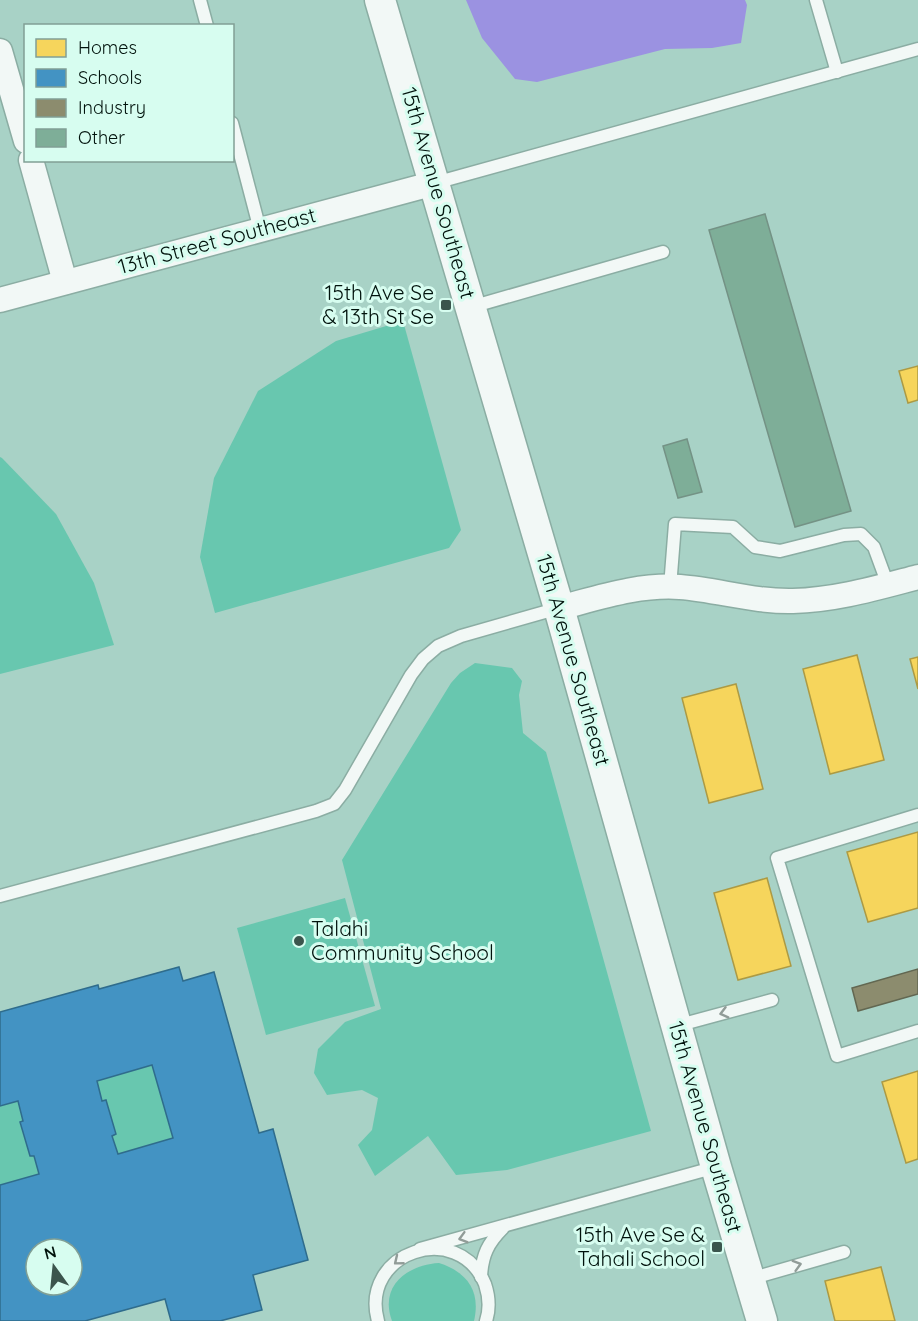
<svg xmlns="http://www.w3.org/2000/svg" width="918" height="1321" font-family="Quicksand,sans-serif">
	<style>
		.green { fill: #68c7af }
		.water { fill: #9b92e1 }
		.homes { fill: #f6d55c; stroke: #ac9a44; stroke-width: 1.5 }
		.schools { fill: #4393c3; stroke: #2f6c8c; stroke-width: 1.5; fill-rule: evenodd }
		.industry { fill: #8c8c6e; stroke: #626751; stroke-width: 1.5 }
		.building { fill: #7eae98; stroke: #749285; stroke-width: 1.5 }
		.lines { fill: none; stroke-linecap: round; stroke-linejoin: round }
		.service-casing { stroke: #8bada3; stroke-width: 15 }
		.minor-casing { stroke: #8bada3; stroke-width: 27 }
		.tertiary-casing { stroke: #8bada3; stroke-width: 33 }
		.service { stroke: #f2f8f6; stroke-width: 12 }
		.minor { stroke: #f2f8f6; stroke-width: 24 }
		.tertiary { stroke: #f2f8f6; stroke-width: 30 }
		.oneway { stroke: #919c98 }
		.poi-dot { fill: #3b554d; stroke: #d7fdf0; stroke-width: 2 }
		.labels { text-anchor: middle; stroke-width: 6; stroke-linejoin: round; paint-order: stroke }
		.street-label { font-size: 21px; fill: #00120c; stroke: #d7fdf0 }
		.poi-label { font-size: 21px; fill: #00120c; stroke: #d7fdf0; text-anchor: end }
	</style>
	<rect width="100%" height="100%" fill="#a8d2c6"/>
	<g class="green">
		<path d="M403 321 461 530 449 548 215 613 200 557 214 478 258 391 336 341Z"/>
		<path d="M0 457 2 458 56 514 94 583 114 645 0 674Z"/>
		<path d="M475 663 512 668 522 681 519 695 523 733 546 752 651 1131 507 1170 456 1175 428 1136 375 1176 358 1145 372 1130 378 1098 362 1090 327 1095 314 1073 318 1049 345 1022 381 1009 342 860 451 683 460 673Z"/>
		<path d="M345 898 375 1006 266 1035 237 928Z"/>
		<path d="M152 1065 173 1138 118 1154 112 1136 116 1134 102 1101 97 1081Z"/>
		<path d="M18 1101 23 1121 20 1123 30 1156H34L39 1174 0 1185V1106Z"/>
		<path d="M439 1263C467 1272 481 1291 474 1321H392C379 1286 407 1265 439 1263Z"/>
	</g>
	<path class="water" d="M466 0H745L747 5 741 43 712 48 665 49 537 82 515 79 482 38Z"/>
	<g class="homes">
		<path d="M918 366V400L908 403 899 371Z"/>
		<path d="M857 655 884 760 830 774 803 669Z"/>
		<path d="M918 657V689L910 659Z"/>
		<path d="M736 684 763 789 709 803 682 698Z"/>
		<path d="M918 832V908L868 922 847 852Z"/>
		<path d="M767 878 791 966 738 980 714 893Z"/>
		<path d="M918 1071V1159L906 1163 882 1082Z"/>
		<path d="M881 1267 895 1321H835L825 1281Z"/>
	</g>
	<path class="schools" d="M179 967 183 981 214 972 259 1133 273 1129 308 1260 253 1275 262 1310 220 1321H171L165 1299 85 1321H0V1185L39 1174 34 1156H30L20 1122 23 1121 18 1101 0 1106V1012L98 985 99 989ZM152 1065 173 1138 118 1154 112 1136 116 1134 106 1100 102 1101 97 1081ZM36 1249H72V1285H36Z"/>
	<path class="industry" d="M918 969V994L858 1011 852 988Z"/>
	<g class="building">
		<path d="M765 214 851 511 795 527 709 230Z"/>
		<path d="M687 439 702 492 678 498 663 446Z"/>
	</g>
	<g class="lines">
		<defs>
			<g id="service">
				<path d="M200 0 207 26"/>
				<path d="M816 0 837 72"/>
				<path d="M232 123 260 230"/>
				<path d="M435 183 918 49"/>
				<path d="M471 307 663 252"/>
				<path d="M670 587 675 524 733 527 755 547 780 551 844 535 861 534 874 547 888 585"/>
				<path d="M918 815 777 858 837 1056 918 1031"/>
				<path d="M0 896 316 811 334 804 345 790 411 675 423 659 438 646 461 636 559 608"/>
				<path d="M676 1026 772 1000"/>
				<path d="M420 1249 716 1167"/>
				<path d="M481 1277C482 1255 488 1243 503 1228"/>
				<path d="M750 1279 844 1252"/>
				<path d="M378 1321C359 1252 458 1219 485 1284 489 1296 490 1309 486 1321"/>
			</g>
			<g id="minor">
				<path d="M0 51 26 141"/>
				<path d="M31 160 65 282"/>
				<path d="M0 300 435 183"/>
				<path d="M559 608C598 598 639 584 680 587 718 590 755 602 793 601 836 600 876 588 918 577"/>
			</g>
			<path id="tertiary" d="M380 0 559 608 716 1167 762 1321"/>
		</defs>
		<use href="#service" class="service-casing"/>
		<use href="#minor" class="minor-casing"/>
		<use href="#tertiary" class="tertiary-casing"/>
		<use href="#service" class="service"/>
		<use href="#minor" class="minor"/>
		<use href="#tertiary" class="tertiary"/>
	</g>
	<defs><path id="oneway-chevron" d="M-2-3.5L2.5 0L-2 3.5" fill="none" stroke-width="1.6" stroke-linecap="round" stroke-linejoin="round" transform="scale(1.5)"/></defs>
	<g class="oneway">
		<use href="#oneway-chevron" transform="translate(724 1013) rotate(165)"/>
		<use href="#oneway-chevron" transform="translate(463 1238) rotate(164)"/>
		<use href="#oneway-chevron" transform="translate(398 1261) rotate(141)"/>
		<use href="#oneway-chevron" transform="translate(797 1265) rotate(-16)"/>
	</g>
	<g class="poi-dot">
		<rect x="440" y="299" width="12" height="12" rx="3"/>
		<circle cx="299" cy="941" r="6"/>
		<rect x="711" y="1241" width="12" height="12" rx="3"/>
	</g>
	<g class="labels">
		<g class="street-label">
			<text transform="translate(438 193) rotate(74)" y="7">15th Avenue Southeast</text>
			<text transform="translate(217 241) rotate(-15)" y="7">13th Street Southeast</text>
			<text transform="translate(573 660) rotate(74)" y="7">15th Avenue Southeast</text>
			<text transform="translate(705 1127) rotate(74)" y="7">15th Avenue Southeast</text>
		</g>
		<g class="poi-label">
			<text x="434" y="300">15th Ave Se<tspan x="434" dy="24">&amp; 13th St Se</tspan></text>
			<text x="311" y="936" text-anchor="start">Talahi<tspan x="311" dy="24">Community School</tspan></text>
			<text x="705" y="1242">15th Ave Se &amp;<tspan x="705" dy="24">Tahali School</tspan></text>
		</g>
	</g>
	<rect x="24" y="24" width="210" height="138" fill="#d7fdf0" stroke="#819f95" stroke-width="1.5"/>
	<rect x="36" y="39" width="30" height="18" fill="#f6d55c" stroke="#819f95" stroke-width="1.5"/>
	<text x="78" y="54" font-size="18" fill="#00120c">Homes</text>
	<rect x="36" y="69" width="30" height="18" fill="#4393c3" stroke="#819f95" stroke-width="1.5"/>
	<text x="78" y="84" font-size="18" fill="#00120c">Schools</text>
	<rect x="36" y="99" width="30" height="18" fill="#8c8c6e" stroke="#819f95" stroke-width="1.5"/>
	<text x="78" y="114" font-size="18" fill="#00120c">Industry</text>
	<rect x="36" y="129" width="30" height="18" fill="#7eae98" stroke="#819f95" stroke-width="1.5"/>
	<text x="78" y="144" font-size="18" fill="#00120c">Other</text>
	<g transform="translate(54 1267) rotate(345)"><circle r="28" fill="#d7fdf0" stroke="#819f95" stroke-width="1.5"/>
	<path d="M0-4.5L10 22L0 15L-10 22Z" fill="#3b554d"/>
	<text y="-9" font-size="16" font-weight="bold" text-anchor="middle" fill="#00120c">N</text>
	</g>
</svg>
